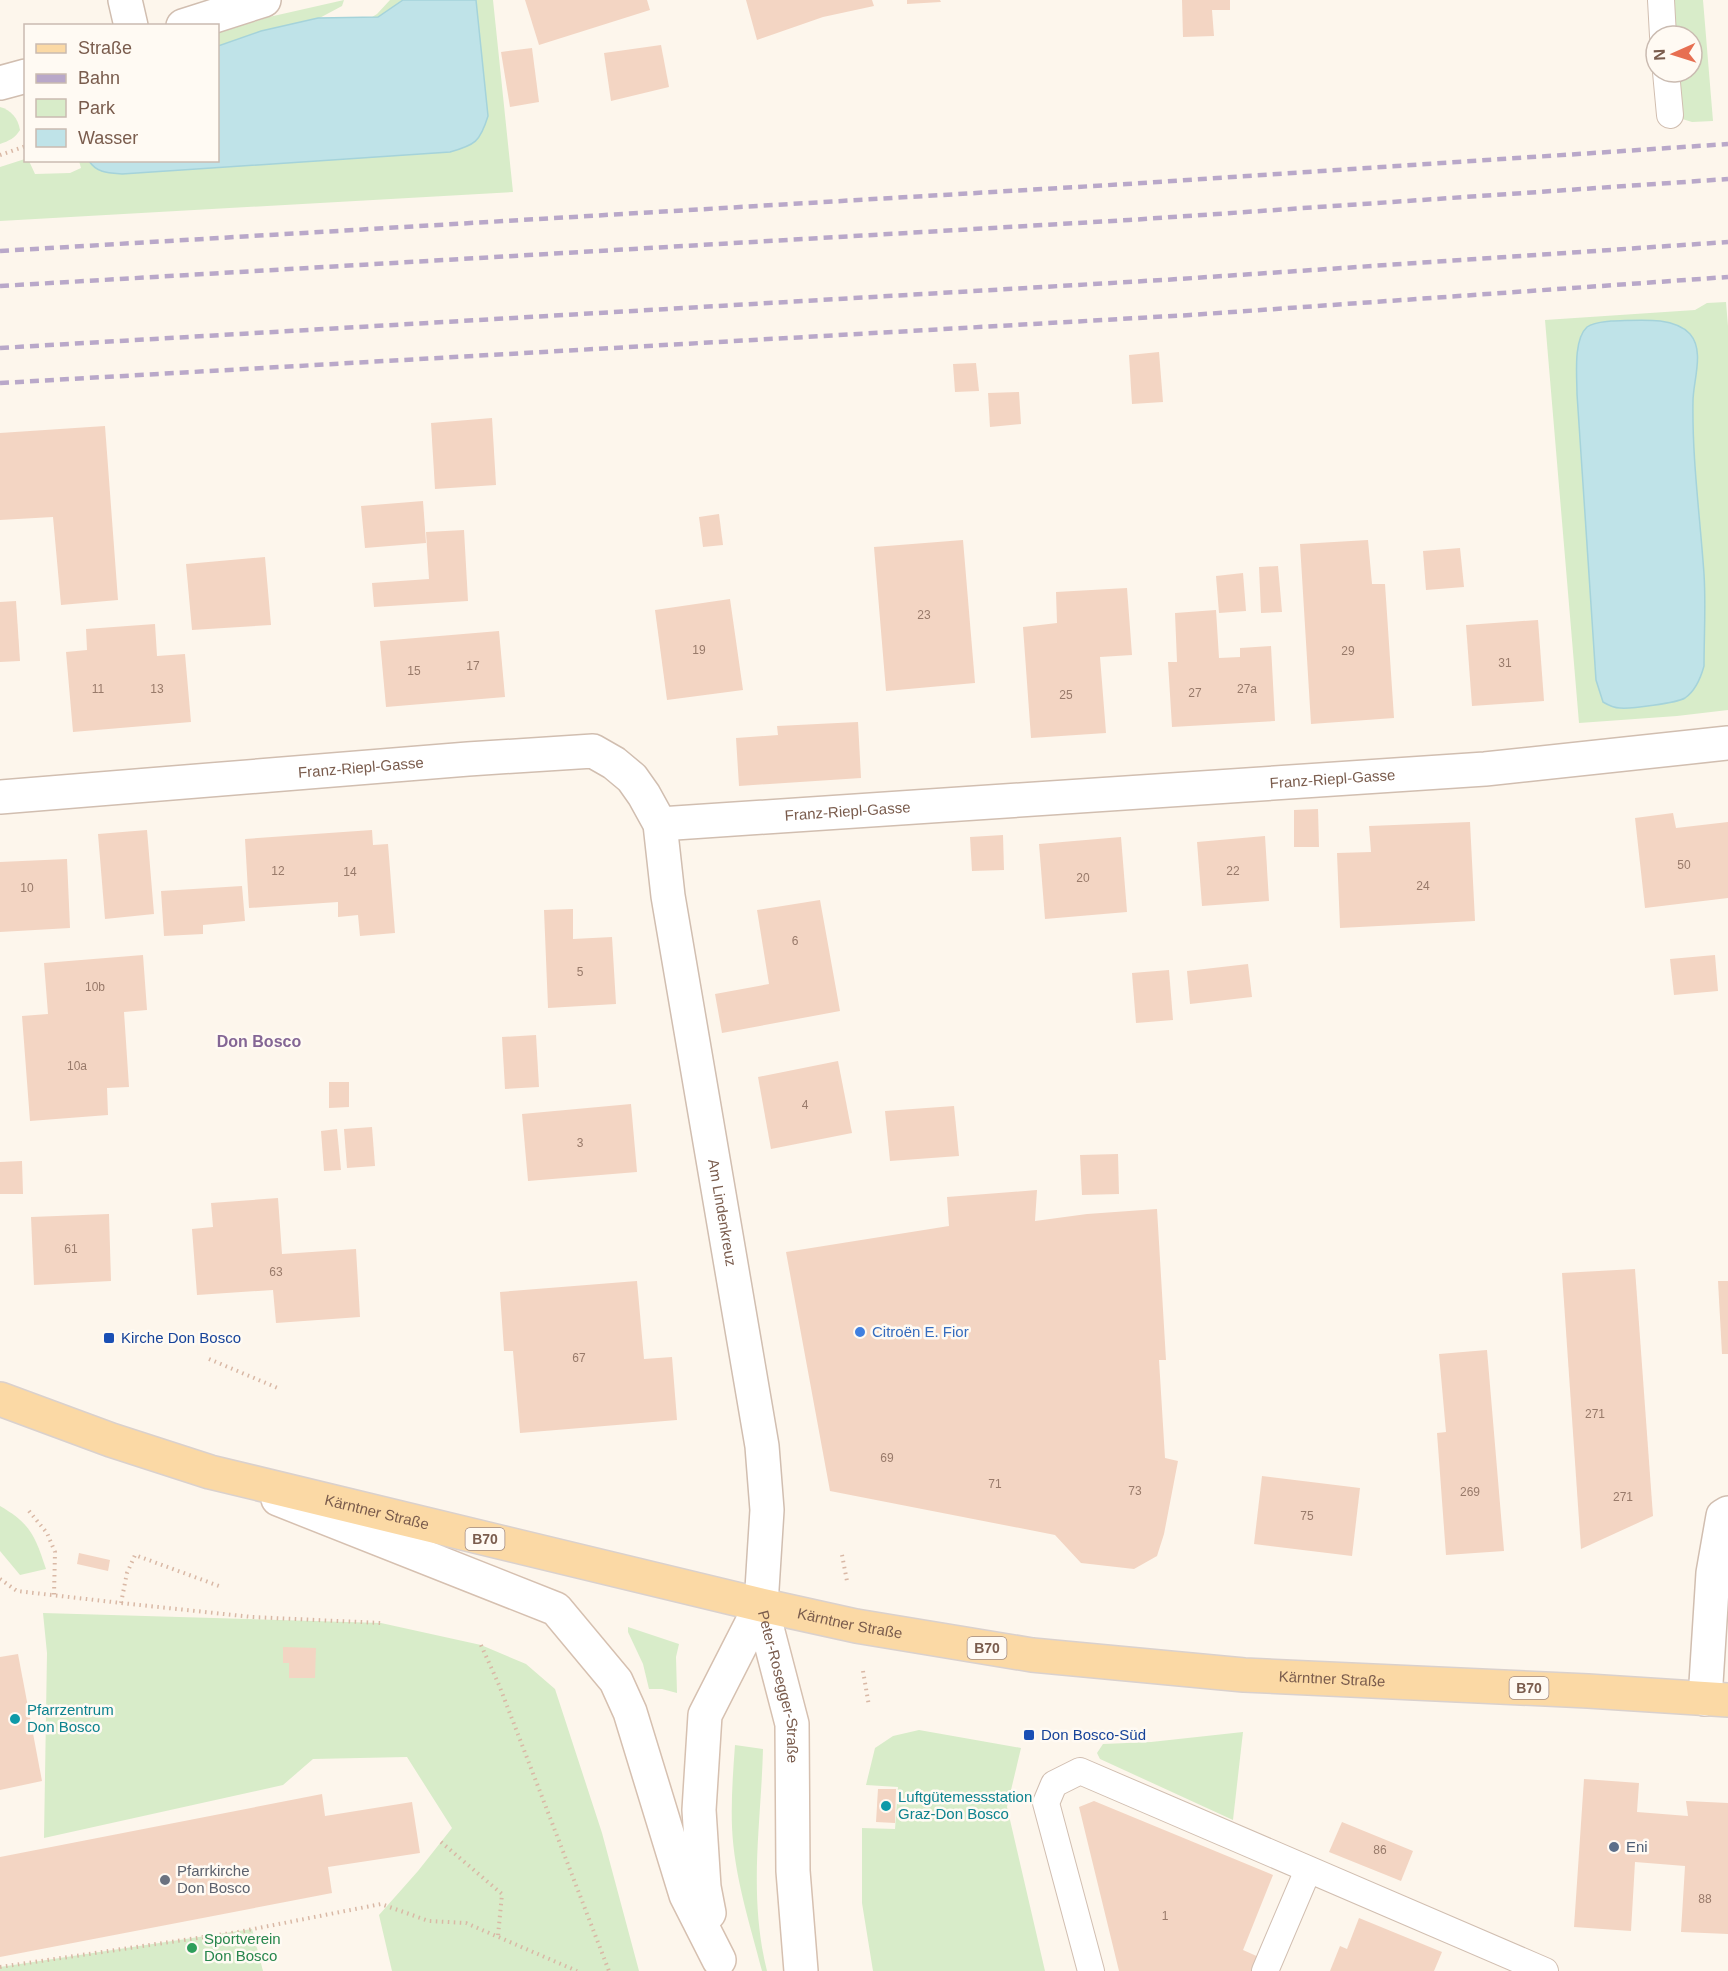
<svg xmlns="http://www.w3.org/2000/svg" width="1728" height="1971" font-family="Arial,sans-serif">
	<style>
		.green { fill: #d8ecc9 }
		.water { fill: #bfe3e8; stroke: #a5d3da; stroke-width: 1.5 }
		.building { fill: #f3d5c3 }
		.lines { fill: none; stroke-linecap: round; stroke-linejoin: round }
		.service-casing { stroke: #d1beb0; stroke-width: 28 }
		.minor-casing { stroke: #d1beb0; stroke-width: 36 }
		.secondary-casing { stroke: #d6c0b0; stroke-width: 36 }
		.primary-casing { stroke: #dad1cd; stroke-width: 36 }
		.path { stroke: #d9b8a5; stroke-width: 4; stroke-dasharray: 1.5 4.5; stroke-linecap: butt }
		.service { stroke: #fff; stroke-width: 26 }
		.minor { stroke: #fff; stroke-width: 33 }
		.secondary { stroke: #fff; stroke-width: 33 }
		.primary { stroke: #fbd9a5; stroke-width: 33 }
		.rail { stroke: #b9a8c9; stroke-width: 4.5; stroke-dasharray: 9 6; stroke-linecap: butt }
		.shop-dot { fill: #3f7fe0; stroke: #fffaf3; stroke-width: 2 }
		.transit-dot { fill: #1a4fb4; stroke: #fffaf3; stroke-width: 2 }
		.culture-dot { fill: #0f9aa8; stroke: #fffaf3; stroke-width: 2 }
		.service-dot { fill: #5c6f8a; stroke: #fffaf3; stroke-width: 2 }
		.worship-dot { fill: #6b7280; stroke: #fffaf3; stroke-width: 2 }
		.leisure-dot { fill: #2e9e5b; stroke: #fffaf3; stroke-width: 2 }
		.labels { text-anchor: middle; stroke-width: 5; stroke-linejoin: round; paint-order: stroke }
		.number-label { font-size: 12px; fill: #987a6a }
		.shield { fill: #fffaf3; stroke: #a28b7f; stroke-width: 1.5 }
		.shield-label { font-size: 14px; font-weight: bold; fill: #7a5c4d }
		.street-label { font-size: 15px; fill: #7a5c4d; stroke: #fffaf3 }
		.shop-label { font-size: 15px; fill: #366cbe; stroke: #fffaf3; text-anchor: start }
		.transit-label { font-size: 15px; fill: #164399; stroke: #fffaf3; text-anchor: start }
		.culture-label { font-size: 15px; fill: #0d838f; stroke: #fffaf3; text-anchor: start }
		.service-label { font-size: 15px; fill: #4e5e75; stroke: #fffaf3; text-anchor: start }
		.worship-label { font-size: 15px; fill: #5b616d; stroke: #fffaf3; text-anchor: start }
		.leisure-label { font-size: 15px; fill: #27864d; stroke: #fffaf3; text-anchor: start }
		.neighbourhood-label { font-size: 16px; font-weight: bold; fill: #846695; stroke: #fffaf3 }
	</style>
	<rect width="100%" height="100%" fill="#fdf6ec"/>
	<g class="green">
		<path d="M344 0 342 6 299 29 338 38 377 14 390 0H493L513 192 0 221V167L25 159 29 161 35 174 70 173 81 168 79 161 218 160V33L269 17Z"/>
		<path d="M1668 0H1703L1713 121 1692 122 1679 118 1675 72H1692V36H1671Z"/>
		<path d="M0 107C11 110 18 118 20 130 15 138 9 141 0 144Z"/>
		<path d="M1726 302 1728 326V710L1677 716 1579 723 1545 320 1695 310 1707 303Z"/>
		<path d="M0 1506C31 1524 35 1536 46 1569L20 1575 0 1551Z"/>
		<path d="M43 1613 381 1623 481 1645 526 1664 555 1689 602 1833 639 1971H392L379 1915 418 1871 452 1828 407 1757 313 1759 283 1785 44 1838 47 1653Z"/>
		<path d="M628 1627 679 1644 676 1657 677 1693 662 1689H649L643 1664 628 1632Z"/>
		<path d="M919 1730 1021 1748 1007 1807 1045 1971H873L862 1903V1828L895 1829 898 1787 866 1785 875 1748 893 1736Z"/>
		<path d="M1243 1732 1233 1820 1100 1759 1097 1753 1103 1744 1151 1742Z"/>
		<path d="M735 1745 763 1749C761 1826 748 1894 767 1971H762C750 1924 734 1876 732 1827 731 1800 733 1772 735 1745Z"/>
		<path d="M252 1929 263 1971H0V1967Z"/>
	</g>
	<g class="water">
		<path d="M403 0H476L488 116C480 142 475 145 450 152L122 174C108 173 97 173 89 161L218 160V46L261 31 318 18 378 17Z"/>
		<path d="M1611 321C1634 321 1672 315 1690 334 1705 351 1693 381 1693 401 1692 459 1700 516 1704 574 1706 605 1704 636 1704 666 1701 677 1695 691 1685 698 1677 703 1630 709 1620 708 1613 708 1608 705 1603 702L1596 680 1577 394C1577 376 1573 340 1587 327 1594 322 1603 322 1611 321Z"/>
	</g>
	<g class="building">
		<path d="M525 0H647L650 10 539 45Z"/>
		<path d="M746 0H872L874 6 823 17 757 40Z"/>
		<path d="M907 0H940L941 2 907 4Z"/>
		<path d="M1182 0H1230V10H1212L1214 36 1183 37Z"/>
		<path d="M661 45 669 87 611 101 604 53Z"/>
		<path d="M532 48 539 102 510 107 501 52Z"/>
		<path d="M1159 352 1163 402 1132 404 1129 355Z"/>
		<path d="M976 363 979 391 955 392 953 364Z"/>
		<path d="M1019 392 1021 424 990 427 988 393Z"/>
		<path d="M492 418 496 485 435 489 431 423Z"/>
		<path d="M105 426 118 600 61 605 53 517 0 520V433Z"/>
		<path d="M423 501 426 543 365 548 361 506Z"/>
		<path d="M719 514 723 545 703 547 699 517Z"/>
		<path d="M464 530 468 601 374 607 372 583 429 579 426 532Z"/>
		<path d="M963 540 975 683 886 691 874 547Z"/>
		<path d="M1368 540 1372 584H1385L1394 718 1311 724 1300 544Z"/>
		<path d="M1460 548 1464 587 1426 590 1423 551Z"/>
		<path d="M265 557 271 625 192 630 186 564Z"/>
		<path d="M1278 566 1282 612 1261 613 1259 567Z"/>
		<path d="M1243 573 1246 611 1219 613 1216 576Z"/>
		<path d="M1127 588 1132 655 1100 657 1106 733 1031 738 1023 627 1057 623 1056 592Z"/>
		<path d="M730 599 743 690 667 700 655 610Z"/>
		<path d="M16 601 20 661 0 662V602Z"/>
		<path d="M1216 610 1219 658 1240 657V648L1271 646 1275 721 1172 727 1168 662H1177L1175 613Z"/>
		<path d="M1538 620 1544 701 1472 706 1466 625Z"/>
		<path d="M155 624 157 656 185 654 191 722 73 732 66 652 87 650 86 629Z"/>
		<path d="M499 631 505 697 386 707 380 641Z"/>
		<path d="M858 722 861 778 739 786 736 738 778 735 777 726Z"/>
		<path d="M1318 809 1319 847H1294V810Z"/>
		<path d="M1673 813 1676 828 1728 822V898L1645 908 1635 818Z"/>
		<path d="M1470 822 1475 921 1340 928 1337 853 1371 852 1369 826Z"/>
		<path d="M147 830 154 914 105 919 98 834Z"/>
		<path d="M372 830 373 845 388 844 395 933 360 936 358 915 338 917V902L249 908 245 839Z"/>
		<path d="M1003 835 1004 870 972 871 970 837Z"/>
		<path d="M1265 836 1269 901 1202 906 1197 842Z"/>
		<path d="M1121 837 1127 912 1045 919 1039 844Z"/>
		<path d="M67 859 70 928 0 932V862Z"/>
		<path d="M242 886 245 921 203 925V934L164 936 161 891Z"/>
		<path d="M820 900 840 1011 722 1033 715 994 769 984 757 910Z"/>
		<path d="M573 909V939L612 937 616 1004 548 1008 544 910Z"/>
		<path d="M143 955 147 1010 124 1012 129 1087 107 1088 108 1115 30 1121 22 1016 48 1014 44 963Z"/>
		<path d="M1715 955 1718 991 1674 995 1670 959Z"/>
		<path d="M1248 964 1252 997 1190 1004 1187 971Z"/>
		<path d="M1169 970 1173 1020 1136 1023 1132 973Z"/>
		<path d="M536 1035 539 1087 505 1089 502 1037Z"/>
		<path d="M838 1061 852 1133 771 1149 758 1077Z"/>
		<path d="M329 1082H349V1107L329 1108Z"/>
		<path d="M631 1104 637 1172 528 1181 522 1114Z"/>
		<path d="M954 1106 959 1156 890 1161 885 1111Z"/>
		<path d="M372 1127 375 1166 347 1168 344 1129Z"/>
		<path d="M337 1129 341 1170 324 1171 321 1131Z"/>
		<path d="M1118 1154 1119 1194 1082 1195 1080 1155Z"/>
		<path d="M22 1161 23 1194H0V1162Z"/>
		<path d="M1037 1190 1035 1221 1087 1214 1157 1209 1166 1360H1159L1165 1458 1178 1461 1164 1534 1157 1556 1134 1569 1081 1563 1055 1535 830 1491 786 1252 949 1226 947 1197Z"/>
		<path d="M278 1198 282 1254 356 1249 360 1317 276 1323 273 1290 197 1295 192 1229 213 1227 211 1203Z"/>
		<path d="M109 1214 111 1281 34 1285 31 1217Z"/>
		<path d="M1635 1269 1653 1516 1581 1549 1562 1273Z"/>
		<path d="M637 1281 644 1359 672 1357 677 1420 520 1433 513 1351H504L500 1292Z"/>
		<path d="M1718 1281H1728V1354H1722Z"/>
		<path d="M1487 1350 1504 1551 1446 1555 1437 1433 1446 1432 1439 1354Z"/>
		<path d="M1262 1476 1360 1488 1352 1556 1254 1544Z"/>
		<path d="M79 1553 110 1560 108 1571 77 1564Z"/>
		<path d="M283 1647 316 1648 315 1678H289V1663H283Z"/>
		<path d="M18 1654 42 1781 0 1790V1657Z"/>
		<path d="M1584 1779 1639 1783 1637 1812 1688 1816 1686 1801 1728 1803V1934L1681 1932 1685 1866 1635 1862 1631 1931 1574 1927Z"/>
		<path d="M878 1789H896L895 1823 876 1822Z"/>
		<path d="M322 1794 325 1816 412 1802 420 1853 328 1867 332 1893 0 1957V1857Z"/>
		<path d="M1094 1801 1273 1875 1243 1950 1261 1958 1255 1971H1119L1079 1807Z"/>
		<path d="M1342 1822 1413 1851 1401 1881 1329 1852Z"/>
		<path d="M1359 1918 1442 1952 1434 1971H1330L1340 1946 1347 1949Z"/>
	</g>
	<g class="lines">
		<defs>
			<g id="service">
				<path d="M1661 0 1663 36"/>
				<path d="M1666 72 1670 115"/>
				<path d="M1091 1971 1046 1803 1054 1784 1080 1771 1545 1971"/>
				<path d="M1265 1971 1308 1870"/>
			</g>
			<g id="minor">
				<path d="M125 0 131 26"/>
				<path d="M183 26 264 0"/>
				<path d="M0 83 26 76"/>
				<path id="s1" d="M0 797 468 759 593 751 614 763 632 778 644 795 660 824 668 896 762 1446 767 1510 761 1605"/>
				<path id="s2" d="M660 824 1485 769 1728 743"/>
				<path d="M1705 1699 1713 1573 1723 1516 1728 1513"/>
			</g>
			<g id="secondary">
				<path d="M278 1499 556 1609 616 1681 630 1712 686 1895 719 1960"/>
				<path id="s3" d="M761 1605 792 1724 793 1871 801 1971"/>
				<path d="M709 1913 704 1887 699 1810 705 1715 761 1605"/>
			</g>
			<g id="primary">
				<path id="s4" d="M0 1399 111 1440 210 1472 761 1605 856 1626 1032 1655 1244 1675 1588 1691 1728 1700"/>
			</g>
		</defs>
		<use href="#service" class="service-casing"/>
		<use href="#minor" class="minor-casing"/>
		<use href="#secondary" class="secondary-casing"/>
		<use href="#primary" class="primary-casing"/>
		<g class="path">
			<path d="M0 155 26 146"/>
			<path d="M209 1359 280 1389"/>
			<path d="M29 1511 47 1533 55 1552 54 1595"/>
			<path d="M842 1555 847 1581"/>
			<path d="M0 1579 17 1591 121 1603 252 1617 381 1623"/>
			<path d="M121 1603 127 1573 135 1555 219 1586"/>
			<path d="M481 1645 499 1685 609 1971"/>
			<path d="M863 1671 869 1706"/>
			<path d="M441 1842 502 1894 498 1936"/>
			<path d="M0 1967 238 1932 381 1904 429 1921 466 1923 577 1971"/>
		</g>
		<use href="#service" class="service"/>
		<use href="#minor" class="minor"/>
		<use href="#secondary" class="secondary"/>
		<use href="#primary" class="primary"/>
		<g class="rail">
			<path d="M0 251 1127 184 1728 144"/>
			<path d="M0 286 1129 220 1728 179"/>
			<path d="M0 348 1179 279 1728 242"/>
			<path d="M0 383 1190 315 1728 277"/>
		</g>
	</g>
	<circle class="shop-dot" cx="860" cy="1332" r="6"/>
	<g class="transit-dot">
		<rect x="103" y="1332" width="12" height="12" rx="3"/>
		<rect x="1023" y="1729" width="12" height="12" rx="3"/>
	</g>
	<g class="culture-dot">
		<circle cx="15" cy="1719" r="6"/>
		<circle cx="886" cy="1806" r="6"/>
	</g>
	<circle class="service-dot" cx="1614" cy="1847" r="6"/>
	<circle class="worship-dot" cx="165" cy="1880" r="6"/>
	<circle class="leisure-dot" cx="192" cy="1948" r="6"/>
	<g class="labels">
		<g class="number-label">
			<text x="924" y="619">23</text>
			<text x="699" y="654">19</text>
			<text x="1348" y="655">29</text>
			<text x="1505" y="667">31</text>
			<text x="473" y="670">17</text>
			<text x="414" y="675">15</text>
			<text x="98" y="693">11</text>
			<text x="157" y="693">13</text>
			<text x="1247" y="693">27a</text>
			<text x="1195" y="697">27</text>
			<text x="1066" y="699">25</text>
			<text x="1684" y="869">50</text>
			<text x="278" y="875">12</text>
			<text x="1233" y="875">22</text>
			<text x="350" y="876">14</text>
			<text x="1083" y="882">20</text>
			<text x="1423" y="890">24</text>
			<text x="27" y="892">10</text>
			<text x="795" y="945">6</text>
			<text x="580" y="976">5</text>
			<text x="95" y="991">10b</text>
			<text x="77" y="1070">10a</text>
			<text x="805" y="1109">4</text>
			<text x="580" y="1147">3</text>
			<text x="71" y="1253">61</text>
			<text x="276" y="1276">63</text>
			<text x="579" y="1362">67</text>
			<text x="1595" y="1418">271</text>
			<text x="887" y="1462">69</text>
			<text x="995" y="1488">71</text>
			<text x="1135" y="1495">73</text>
			<text x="1470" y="1496">269</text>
			<text x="1623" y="1501">271</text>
			<text x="1307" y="1520">75</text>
			<text x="1380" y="1854">86</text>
			<text x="1705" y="1903">88</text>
			<text x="1165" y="1920">1</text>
		</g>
		<g class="shield">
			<rect x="465.5" y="1528" width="39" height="22" rx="4.5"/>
			<rect x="967.5" y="1637" width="39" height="22" rx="4.5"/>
			<rect x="1509.5" y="1677" width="39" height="22" rx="4.5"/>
		</g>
		<g class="shield-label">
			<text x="485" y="1544">B70</text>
			<text x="987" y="1653">B70</text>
			<text x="1529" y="1693">B70</text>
		</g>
		<g class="street-label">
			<text dy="5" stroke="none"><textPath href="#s1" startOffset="362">Franz-Riepl-Gasse</textPath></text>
			<text dy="5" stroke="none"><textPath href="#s2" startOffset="674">Franz-Riepl-Gasse</textPath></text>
			<text dy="5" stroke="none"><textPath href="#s2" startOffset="188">Franz-Riepl-Gasse</textPath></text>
			<text dy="5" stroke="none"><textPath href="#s1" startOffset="1090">Am Lindenkreuz</textPath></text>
			<text dy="5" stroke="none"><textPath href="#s4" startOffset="394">Kärntner Straße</textPath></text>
			<text dy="5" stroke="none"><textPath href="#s4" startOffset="880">Kärntner Straße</textPath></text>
			<text dy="5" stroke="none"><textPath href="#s4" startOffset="1366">Kärntner Straße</textPath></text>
			<text dy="5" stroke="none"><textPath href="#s3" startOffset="84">Peter-Rosegger-Straße</textPath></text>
		</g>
		<g class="shop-label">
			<text x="872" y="1337">Citroën E. Fior</text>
		</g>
		<g class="transit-label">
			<text x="121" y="1343">Kirche Don Bosco</text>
			<text x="1041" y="1740">Don Bosco-Süd</text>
		</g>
		<g class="culture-label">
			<text x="27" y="1715">Pfarrzentrum<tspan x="27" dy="17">Don Bosco</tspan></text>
			<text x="898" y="1802">Luftgütemessstation<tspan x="898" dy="17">Graz-Don Bosco</tspan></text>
		</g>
		<g class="service-label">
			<text x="1626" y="1852">Eni</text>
		</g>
		<g class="worship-label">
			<text x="177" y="1876">Pfarrkirche<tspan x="177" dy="17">Don Bosco</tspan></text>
		</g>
		<g class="leisure-label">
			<text x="204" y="1944">Sportverein<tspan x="204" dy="17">Don Bosco</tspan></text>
		</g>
		<g class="neighbourhood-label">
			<text x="259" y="1047">Don Bosco</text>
		</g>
	</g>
	<rect x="24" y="24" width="195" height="138" fill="#fffaf3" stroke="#cabbb1" stroke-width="1.5"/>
	<rect x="36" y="44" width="30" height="9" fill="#fbd9a5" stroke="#cabbb1" stroke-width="1.5"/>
	<text x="78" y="54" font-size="18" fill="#7a5c4d">Straße</text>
	<rect x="36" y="74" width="30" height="9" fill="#b9a8c9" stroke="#cabbb1" stroke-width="1.5"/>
	<text x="78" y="84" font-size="18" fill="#7a5c4d">Bahn</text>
	<rect x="36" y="99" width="30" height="18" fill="#d8ecc9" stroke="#cabbb1" stroke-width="1.5"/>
	<text x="78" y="114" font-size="18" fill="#7a5c4d">Park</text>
	<rect x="36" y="129" width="30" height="18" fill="#bfe3e8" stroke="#cabbb1" stroke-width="1.5"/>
	<text x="78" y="144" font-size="18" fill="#7a5c4d">Wasser</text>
	<g transform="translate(1674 54) rotate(267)"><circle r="28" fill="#fffaf3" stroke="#cabbb1" stroke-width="1.5"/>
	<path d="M0-4.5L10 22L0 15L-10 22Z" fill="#e76f51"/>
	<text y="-9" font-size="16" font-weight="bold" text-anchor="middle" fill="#7a5c4d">N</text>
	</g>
</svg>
